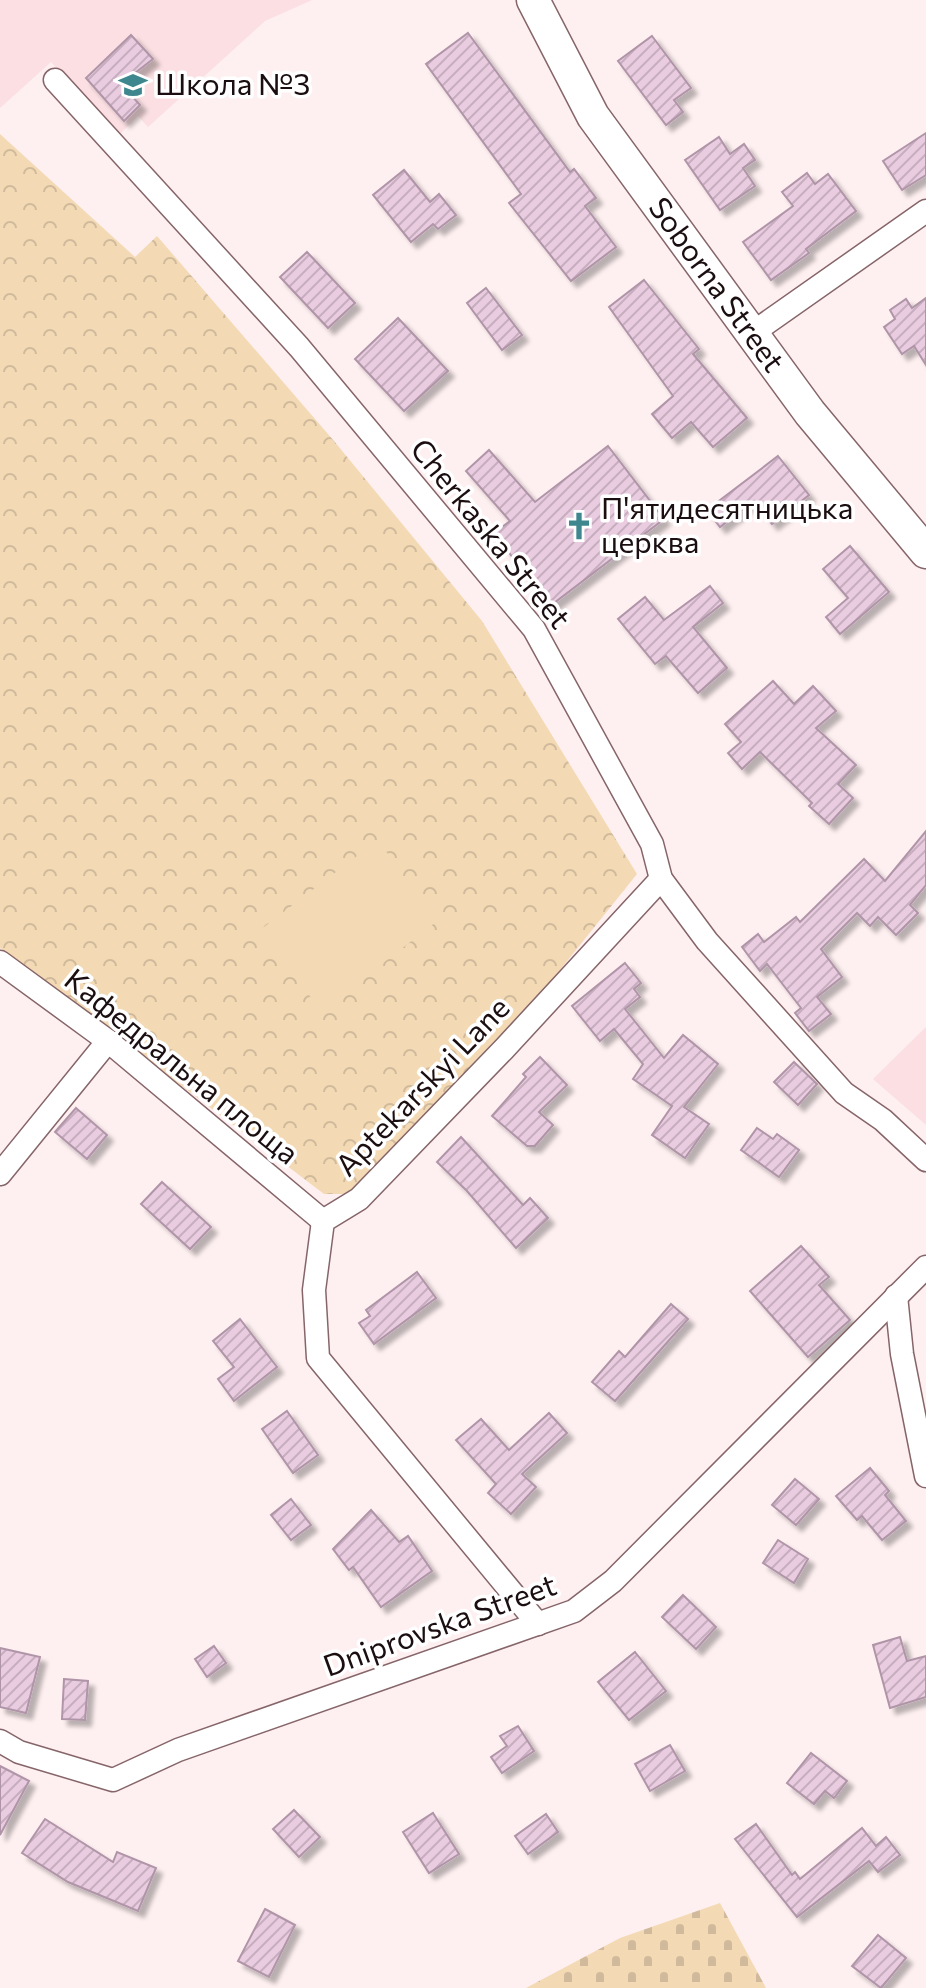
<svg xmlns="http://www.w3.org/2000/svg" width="926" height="1988" font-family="Commissioner,sans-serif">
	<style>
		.built { fill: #fbdfe2 }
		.cemetery { fill: url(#cemetery-stones) }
		.park { fill: url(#park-crowns) }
		.garden { fill: #f3dab5 }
		.building { fill: url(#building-hatch); stroke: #b095a8; stroke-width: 2; filter: url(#shadow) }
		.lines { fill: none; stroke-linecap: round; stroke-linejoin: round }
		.minor-casing { stroke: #856569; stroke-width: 25 }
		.secondary-casing { stroke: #856569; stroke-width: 35 }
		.minor { stroke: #fff; stroke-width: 22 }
		.secondary { stroke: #fff; stroke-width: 32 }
		.labels { text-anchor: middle; stroke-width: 7; stroke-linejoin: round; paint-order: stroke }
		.poi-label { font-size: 30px; fill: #1a0e10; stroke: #fff; text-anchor: start }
		.street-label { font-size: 30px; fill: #1a0e10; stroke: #fff }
	</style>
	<defs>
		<pattern id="cemetery-stones" width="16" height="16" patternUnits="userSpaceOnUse" patternTransform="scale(2)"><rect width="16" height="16" fill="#f3dab5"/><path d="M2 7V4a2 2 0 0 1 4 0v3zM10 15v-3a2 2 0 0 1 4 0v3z" fill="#d0ba9b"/></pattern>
		<pattern id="park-crowns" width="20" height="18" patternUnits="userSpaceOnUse" patternTransform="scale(2)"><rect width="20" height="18" fill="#f3dab5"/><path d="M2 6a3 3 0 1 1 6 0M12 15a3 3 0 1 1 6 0" fill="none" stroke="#d0ba9b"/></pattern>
		<pattern id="building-hatch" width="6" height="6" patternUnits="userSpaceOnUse" patternTransform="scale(2)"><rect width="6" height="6" fill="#e9cce0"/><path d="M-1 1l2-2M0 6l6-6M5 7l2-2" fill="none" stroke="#c7aebf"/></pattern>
		<filter id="shadow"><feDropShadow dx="6" dy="6" stdDeviation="2" flood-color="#0004"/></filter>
	</defs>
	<rect width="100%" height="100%" fill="#feeff0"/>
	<g class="built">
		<path d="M0 0H312L265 21 148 127 138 116 119 135 51 62 0 108Z"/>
		<path d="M926 1027V1125L873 1079Z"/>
	</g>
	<path class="cemetery" d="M720 1903 766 1988H526L620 1938Z"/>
	<path class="park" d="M0 134 135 257 157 236 334 441 482 621 637 874 527 1011 361 1184 344 1194H324L0 948Z"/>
	<path class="garden" d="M378 840 436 922 321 1011 260 930Z"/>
	<g class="building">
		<path d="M468 33 570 172 574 169 596 198 585 206 616 247 571 281 509 203 521 194 426 64Z"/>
		<path d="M131 35 153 59 121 84 140 105 124 121 86 78Z"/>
		<path d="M652 36 691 88 674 100 683 112 666 125 618 61Z"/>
		<path d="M926 133V175L902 190 883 161Z"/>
		<path d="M719 137 730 154 744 144 755 160 743 168 755 186 720 210 685 160Z"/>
		<path d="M404 170 430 202 439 194 456 215 438 229 433 224 411 242 373 195Z"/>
		<path d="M807 173 815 184 828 174 856 211 806 249 809 253 771 280 743 242 793 206 782 192Z"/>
		<path d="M307 252 355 303 328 328 280 277Z"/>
		<path d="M644 280 699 349 693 354 747 418 713 447 691 422 672 438 652 414 673 396 609 307Z"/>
		<path d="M486 288 522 335 502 350 467 303Z"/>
		<path d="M926 298V365L914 346 902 354 884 327 895 319 890 310 906 299 912 308Z"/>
		<path d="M398 318 448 371 404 411 355 359Z"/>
		<path d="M608 446 664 519 550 606 494 533 510 521 466 471 489 450 535 502Z"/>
		<path d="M778 456 809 495 772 524 754 501 720 527 707 510Z"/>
		<path d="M850 546 889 592 840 634 826 617 848 598 823 569Z"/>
		<path d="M710 586 723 603 693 627 727 668 698 693 666 656 655 664 618 619 645 597 664 620Z"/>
		<path d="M773 681 794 704 813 686 836 711 816 728 856 765 838 784 853 798 829 824 809 806 812 803 760 752 742 769 728 753 741 742 725 724Z"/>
		<path d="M926 831V885L910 905 918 913 896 935 878 917 870 926 857 913 821 949 842 977 817 997 831 1014 809 1031 795 1013 801 1008 767 964 760 971 742 947 758 934 764 942 796 917 800 922 864 859 885 881Z"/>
		<path d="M625 963 641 983 634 989 640 997 625 1009 664 1058 683 1035 718 1064 684 1107 709 1124 685 1158 652 1135 672 1106 633 1079 643 1064 614 1029 600 1041 572 1006Z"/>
		<path d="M540 1057 567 1085 539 1112 553 1125 535 1146H527L492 1116 526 1077 523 1074Z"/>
		<path d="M794 1062 817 1084 798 1105 774 1082Z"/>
		<path d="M76 1108 107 1135 87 1159 55 1132Z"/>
		<path d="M757 1128 773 1139 777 1134 799 1150 779 1177 741 1150Z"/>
		<path d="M461 1137 523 1205 530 1198 548 1218 516 1248 467 1191 437 1162Z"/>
		<path d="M162 1182 211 1227 190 1249 141 1204Z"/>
		<path d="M801 1246 829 1277 819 1285 850 1320 808 1357 750 1291Z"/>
		<path d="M417 1272 436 1298 374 1344 359 1323 370 1316 366 1310Z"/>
		<path d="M671 1304 688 1319 615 1401 592 1382 619 1351 625 1357Z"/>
		<path d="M240 1319 277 1367 234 1401 218 1379 234 1367 213 1341Z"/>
		<path d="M287 1411 318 1455 293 1473 262 1429Z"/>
		<path d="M549 1413 567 1433 522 1474 536 1487 511 1514 488 1493 496 1484 456 1440 481 1419 509 1450Z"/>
		<path d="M870 1468 889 1491 885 1495 906 1521 882 1540 862 1516 857 1520 836 1496Z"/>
		<path d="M795 1479 819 1499 796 1525 772 1505Z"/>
		<path d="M291 1499 311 1525 291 1540 271 1515Z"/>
		<path d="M371 1510 399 1542 408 1536 432 1571 381 1607 353 1567 349 1570 333 1549Z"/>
		<path d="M778 1540 808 1559 794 1583 763 1563Z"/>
		<path d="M683 1595 716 1627 696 1649 662 1617Z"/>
		<path d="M900 1637 907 1661 926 1656V1697L890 1708 873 1645Z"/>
		<path d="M214 1646 226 1663 207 1677 195 1659Z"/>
		<path d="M0 1648 40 1657 26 1713 0 1707Z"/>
		<path d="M635 1652 666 1691 629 1720 598 1682Z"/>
		<path d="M64 1679 88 1681 85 1720 62 1719Z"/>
		<path d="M518 1726 534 1751 502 1773 491 1757 507 1746 500 1736Z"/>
		<path d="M670 1745 685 1771 650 1791 635 1764Z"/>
		<path d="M811 1753 847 1781 834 1798 825 1791 814 1804 787 1783Z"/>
		<path d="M0 1766 29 1781 0 1835Z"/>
		<path d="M294 1810 320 1837 299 1857 273 1829Z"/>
		<path d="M433 1813 459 1854 429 1873 403 1832Z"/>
		<path d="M546 1814 558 1832 528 1854 515 1836Z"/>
		<path d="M45 1819 113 1862 117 1852 156 1868 138 1911 68 1882 22 1853Z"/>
		<path d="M756 1824 792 1875 795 1872 800 1879 862 1828 876 1846 886 1837 900 1855 878 1872 869 1861 797 1917 735 1839Z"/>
		<path d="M265 1909 295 1925 269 1977 238 1961Z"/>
		<path d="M878 1935 906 1958 881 1988 852 1966Z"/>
	</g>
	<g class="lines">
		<defs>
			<g id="minor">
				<path d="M55 80 299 347 534 629 652 844 661 879 707 941 844 1093 883 1120 926 1160"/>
				<path d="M751 334 926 211"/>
				<path d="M0 962 108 1041 323 1221"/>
				<path d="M0 1174 108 1041"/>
				<path d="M896 1296 902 1354 926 1476"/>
				<path d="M538 1624 318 1358 314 1290 323 1221 359 1199 504 1049 661 879"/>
				<path d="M0 1741 19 1752 113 1780 178 1750 574 1611 613 1581 926 1267"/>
			</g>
			<path id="secondary" d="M533 0 593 116 810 413 926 552"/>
		</defs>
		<use href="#minor" class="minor-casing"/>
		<use href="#secondary" class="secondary-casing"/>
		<use href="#minor" class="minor"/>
		<use href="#secondary" class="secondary"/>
	</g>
	<defs>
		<symbol id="school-bare" viewBox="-9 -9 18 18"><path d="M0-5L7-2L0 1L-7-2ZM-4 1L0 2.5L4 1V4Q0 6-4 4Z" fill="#3f878e" stroke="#fff" stroke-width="2.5" paint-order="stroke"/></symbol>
		<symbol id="church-bare" viewBox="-9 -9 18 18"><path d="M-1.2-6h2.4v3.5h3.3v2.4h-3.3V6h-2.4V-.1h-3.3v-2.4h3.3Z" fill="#3f878e" stroke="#fff" stroke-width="2.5" paint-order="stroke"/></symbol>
	</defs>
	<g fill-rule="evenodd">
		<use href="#school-bare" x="113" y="65" width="40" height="40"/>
		<use href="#church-bare" x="559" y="506" width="40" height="40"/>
	</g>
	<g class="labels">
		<g class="poi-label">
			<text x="155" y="95">Школа №3</text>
			<text x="601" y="519">П'ятидесятницька<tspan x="601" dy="34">церква</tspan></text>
		</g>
		<g class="street-label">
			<text transform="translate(716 285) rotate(54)" y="10">Soborna Street</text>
			<text transform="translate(490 534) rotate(51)" y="10">Cherkaska Street</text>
			<text transform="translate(181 1067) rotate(39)" y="10">Кафедральна площа</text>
			<text transform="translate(423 1087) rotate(-46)" y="10">Aptekarskyi Lane</text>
			<text transform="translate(440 1626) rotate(-20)" y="10">Dniprovska Street</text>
		</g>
	</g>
</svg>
